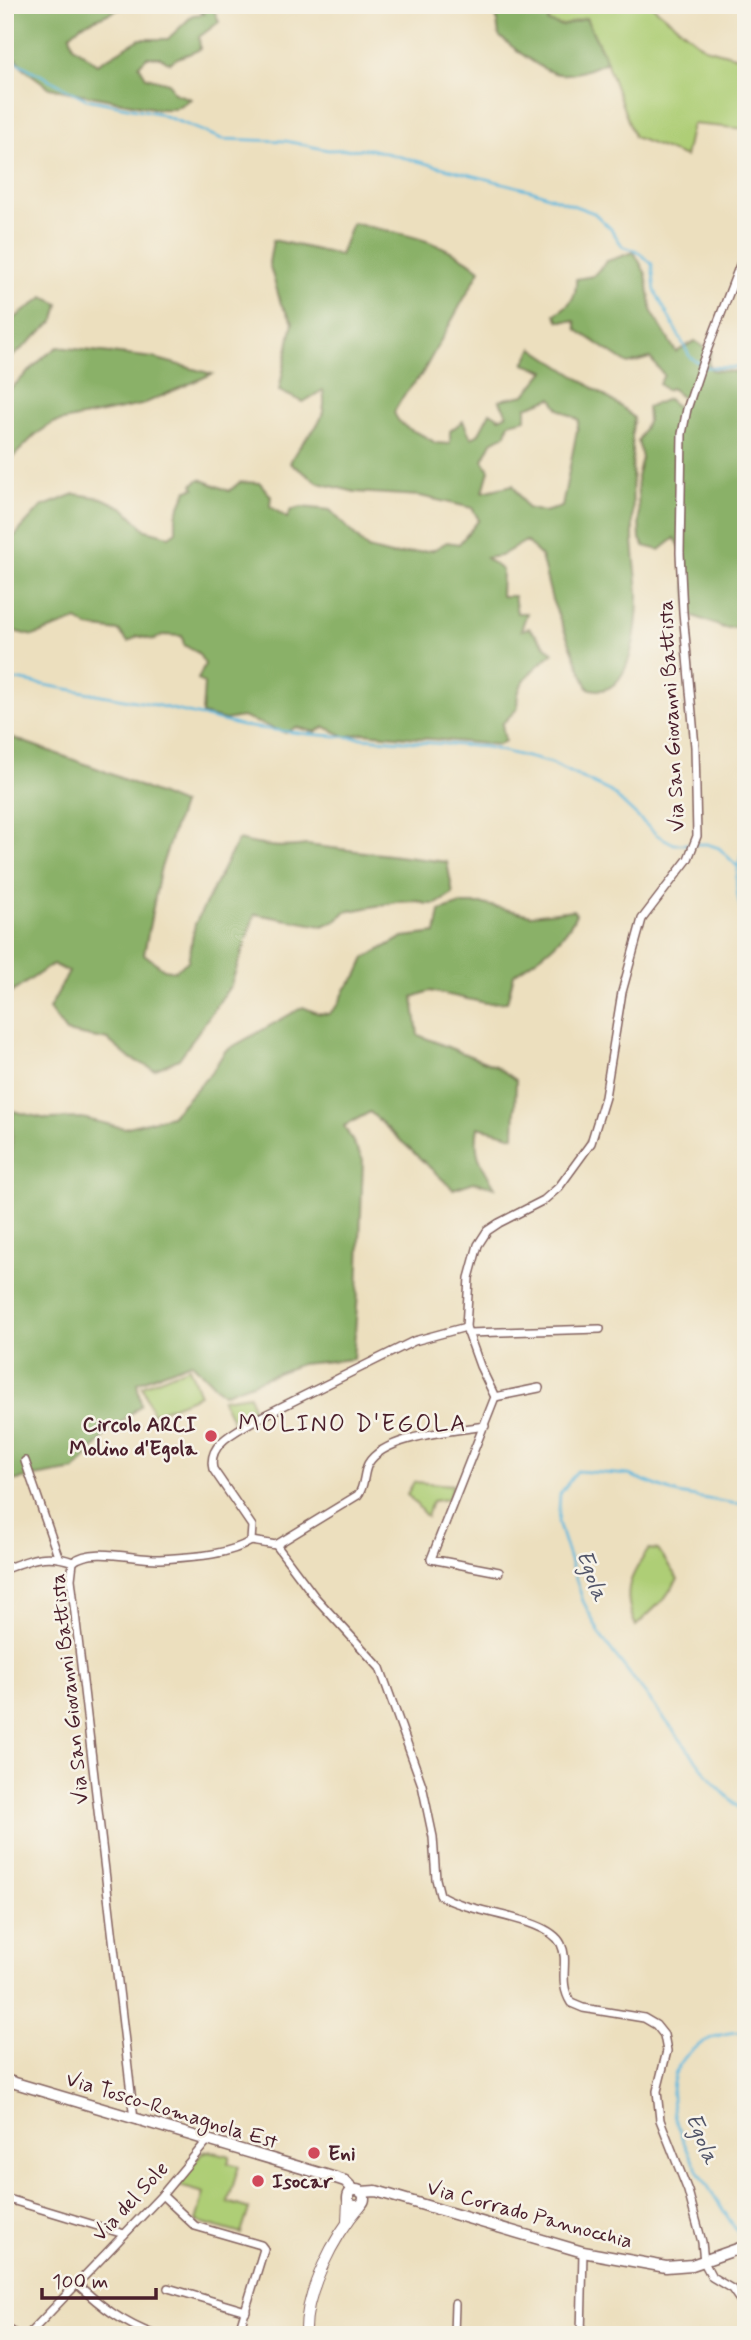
<svg xmlns="http://www.w3.org/2000/svg" width="751" height="2340" font-family="Mynerve,sans-serif">
	<style>
		.green { fill: #aece76; stroke: #7c7650; stroke-width: 2 }
		.forest { fill: #8ab167; stroke: #6a6849; stroke-width: 2; fill-rule: evenodd }
		.lines { fill: none; stroke-linecap: round; stroke-linejoin: round }
		.stream { stroke: #60b8dd; stroke-width: 2.5 }
		.minor-casing { stroke: #83625e; stroke-width: 10 }
		.secondary-casing { stroke: #83625e; stroke-width: 12 }
		.primary-casing { stroke: #83625e; stroke-width: 13 }
		.minor { stroke: #fff; stroke-width: 7 }
		.secondary { stroke: #fff; stroke-width: 10 }
		.primary { stroke: #fff; stroke-width: 10 }
		.poi-dot { fill: #d1495b; stroke: #f7f3e8; stroke-width: 2.5 }
		.labels { text-anchor: middle; stroke-width: 5; stroke-linejoin: round; paint-order: stroke }
		.street-label { font-size: 21px; fill: #4a1f2b; stroke: #f7f3e8 }
		.poi-label { font-size: 21px; font-weight: bold; fill: #4a1f2b; stroke: #f7f3e8; text-anchor: start }
		.water-label { font-size: 23px; font-style: italic; fill: #525569; stroke: #f7f3e8 }
		.quarter-label { font-size: 24px; letter-spacing: 2px; fill: #4a1f2b; stroke: #f7f3e8 }
	</style>
	<rect width="100%" height="100%" fill="#f7f3e8"/>
	<filter id="ink" filterUnits="userSpaceOnUse"><feTurbulence type="fractalNoise" baseFrequency=".0143" numOctaves="2"/><feDisplacementMap in="SourceGraphic" scale="14" xChannelSelector="R" yChannelSelector="G"/><feConvolveMatrix kernelMatrix="1 2 1 2 8 2 1 2 1" color-interpolation-filters="sRGB"/></filter>
	<filter id="wash" filterUnits="userSpaceOnUse"><feTurbulence type="fractalNoise" baseFrequency=".00686" numOctaves="4" result="noise"/><feDisplacementMap in="SourceGraphic" scale="28" xChannelSelector="R" yChannelSelector="G"/><feGaussianBlur stdDeviation="1.57" result="paint"/><feColorMatrix in="noise" values="0 0 0 0 0 0 0 0 0 0 0 0 0 0 0 0 0 1.4 0 .05"/><feComposite in="paint" operator="in"/></filter>
	<g filter="url(#wash)">
		<rect width="100%" height="100%" fill="#ecdfbe"/>
		<g class="green">
			<path d="M553 5H651L705 48 746 59V129L692 124 685 157 634 137 604 56 586 18 562 26 548 23Z"/>
			<path d="M189 1367 200 1395 153 1414 142 1386Z"/>
			<path d="M250 1395 252 1407 249 1419 235 1426 222 1399Z"/>
			<path d="M414 1482 453 1485 448 1499 432 1501 427 1517 407 1494Z"/>
			<path d="M649 1549 658 1550 678 1579 664 1599 636 1626C621 1593 629 1577 649 1549Z"/>
			<path d="M209 2151 230 2156 228 2163 239 2166 228 2202 249 2209 241 2234 196 2221 204 2193 176 2185 204 2152Z"/>
		</g>
		<g class="forest">
			<path d="M5 5H120L122 8 81 25 70 35 73 46 97 64 140 39H168L193 15 204 14 195 5H212L219 22 199 37 200 49C189 56 179 54 170 63L160 57H147L139 65 146 77 169 83 174 93 191 99 174 109H158L50 88 23 68 17 59 5 56Z"/>
			<path d="M495 5H553L548 22 562 26 586 18 607 62C592 68 575 76 559 74 544 73 511 46 499 36Z"/>
			<path d="M352 223C398 233 443 239 480 270L422 374 404 395 394 412C400 431 421 431 435 443L450 444V431L463 421 471 438 478 435 490 412 500 418 507 414 499 400 525 395 545 371 524 364 533 348 623 408 634 418 632 431C632 467 633 504 633 540 634 558 637 576 638 594 638 622 632 704 588 688L552 600 541 556 526 541 500 556 486 558 502 570 501 596H514L517 613H527L521 630 529 628 553 653C536 667 513 683 518 708L502 724 505 741 498 745 363 733 346 737 325 727 315 732 296 727 286 733 242 717 225 720 202 714 204 684 198 679 205 664 198 653 184 645 182 636 163 635 153 640 138 636 128 642 119 631 88 627 77 620 33 636 5 629V541H10L41 507 75 494 102 498 124 508 146 530 169 536 176 531V515L187 490 195 488 193 484 200 479 229 491 240 482 260 483 271 496 270 506 287 518 291 510 302 507 330 510 368 549 391 555 433 550 447 542 459 544 479 520 472 508 420 496 355 492 319 483 290 463C302 432 330 430 323 390L303 402 279 391 293 322 281 304 269 263 273 240 340 255ZM552 398 559 409 579 420 562 507 544 512 527 508 513 485 483 492 489 470 483 460 492 442 506 434 509 423 526 419V407Z"/>
			<path d="M634 252 646 274 652 312 676 352 695 341 711 352 708 363 712 370 746 373V627L724 628 691 615 687 596 685 555 675 538 660 550 644 546 640 539 637 477 642 458 638 441 648 420 647 407 668 399 681 410 685 400 671 388 666 390 659 384 664 375 650 358 628 364 577 330 575 321H559L555 314C570 305 577 298 576 279L593 276 607 261Z"/>
			<path d="M44 297 59 304 55 320 5 363V325Z"/>
			<path d="M58 347 154 358 212 374 141 405 53 423 35 435 5 465V394L45 356Z"/>
			<path d="M5 735 99 769 182 804 160 871 144 954 164 969 175 971 188 961 195 924 238 840C262 846 282 849 307 845L447 862 453 894 436 904H426L418 901 397 902 345 912 336 921 322 926 255 914 231 985 179 1059 154 1070 128 1057 108 1040 66 1032 49 1009 69 972 53 964 5 997Z"/>
			<path d="M461 904H483L531 915 573 910 576 914C565 941 538 958 514 974L507 1002 486 1003 430 991 413 997 418 1035 495 1066 516 1080 514 1136 478 1127C473 1156 481 1163 495 1187L474 1182 453 1189 370 1112 344 1126 363 1160 358 1293 353 1359 301 1364 223 1394 191 1362 137 1383 141 1405 105 1436 75 1470 5 1482V1179H10L13 1111 47 1119 82 1118 124 1128 171 1116 212 1072 225 1051 303 1007 317 1013 329 1014 338 1005 346 988 357 976 365 958 403 937 436 933 440 911Z"/>
		</g>
		<g class="lines">
			<g class="stream">
				<path d="M5 56 86 99 157 113 222 139 286 141 328 150 370 149 534 191 594 213 611 229 623 247 636 250 652 264 655 291 690 357 705 367 746 368"/>
				<path d="M5 678 147 703 242 726 307 734 486 747 551 763 611 792 657 835 674 844H707L719 848 738 867"/>
				<path d="M746 835C736 874 731 885 746 925"/>
				<path d="M746 1502 737 1504 678 1494 629 1475 577 1471 560 1494 558 1523 583 1601 602 1638 714 1783 746 1815"/>
				<path d="M744 2244C719 2196 634 2102 691 2051 707 2037 725 2031 746 2032"/>
			</g>
		</g>
	</g>
	<g filter="url(#ink)">
		<g class="lines">
			<defs>
				<g id="minor">
					<path d="M468 1333 600 1329"/>
					<path d="M495 1397 539 1388"/>
					<path d="M25 1461 58 1556"/>
					<path d="M251 1541 276 1545 315 1597 380 1668 422 1785 433 1837 436 1879 440 1895C468 1914 547 1916 561 1944 570 1963 557 1980 571 2003L583 2008 644 2018 656 2025 664 2035 667 2051 657 2091 660 2120 688 2191 702 2242 704 2262 712 2277 732 2289 746 2309"/>
					<path d="M251 1541 252 1526 213 1469C207 1444 235 1432 253 1421L414 1341 466 1327"/>
					<path d="M276 1545 358 1495C365 1486 363 1474 368 1464 384 1435 455 1431 485 1426"/>
					<path d="M73 1562 71 1579 134 2119"/>
					<path d="M73 1562C92 1546 136 1560 160 1559 189 1557 227 1556 251 1541"/>
					<path d="M5 1569C30 1559 47 1552 73 1562"/>
					<path d="M499 1572 431 1559 495 1397 480 1366 466 1327 469 1278 478 1245 487 1231 499 1223 544 1200 559 1187 591 1143 605 1097 622 992 642 919 688 859 697 836 695 747 683 612 680 553 682 434 687 409 703 361 746 249"/>
					<path d="M162 2195 195 2226 261 2245 264 2249 239 2331"/>
					<path d="M5 2198 124 2234"/>
					<path d="M76 2283C102 2307 121 2322 155 2335"/>
					<path d="M168 2288 246 2311"/>
					<path d="M5 2327 17 2335"/>
					<path d="M28 2335 162 2195 207 2141"/>
					<path d="M454 2335 455 2304"/>
					<path d="M581 2335 583 2252"/>
				</g>
				<g id="secondary">
					<path d="M347 2221 348 2201"/>
					<path d="M306 2335C304 2293 334 2236 361 2205"/>
				</g>
				<g id="primary">
					<path d="M5 2080 336 2178 345 2181 354 2190"/>
					<circle cx="356" cy="2198" r="8"/>
					<path d="M361 2192 376 2191 583 2252 666 2267 692 2265 746 2246"/>
				</g>
			</defs>
			<use href="#minor" class="minor-casing"/>
			<use href="#secondary" class="secondary-casing"/>
			<use href="#primary" class="primary-casing"/>
			<use href="#minor" class="minor"/>
			<use href="#secondary" class="secondary"/>
			<use href="#primary" class="primary"/>
		</g>
	</g>
	<g class="poi-dot">
		<circle cx="211" cy="1436" r="7"/>
		<circle cx="314" cy="2153" r="7"/>
		<circle cx="258" cy="2181" r="7"/>
	</g>
	<g class="labels">
		<g class="street-label">
			<text transform="translate(671 716) rotate(-93)" y="7">Via San Giovanni Battista</text>
			<text transform="translate(69 1689) rotate(-96)" y="7">Via San Giovanni Battista</text>
			<text transform="translate(172 2110) rotate(17)" y="7">Via Tosco-Romagnola Est</text>
			<text transform="translate(130 2201) rotate(-47)" y="7">Via del Sole</text>
			<text transform="translate(530 2214) rotate(15)" y="7">Via Corrado Pannocchia</text>
		</g>
		<g class="poi-label">
			<text x="197" y="1431" text-anchor="end">Circolo ARCI<tspan x="197" dy="24">Molino d'Egola</tspan></text>
			<text x="328" y="2160">Eni</text>
			<text x="272" y="2188">Isocar</text>
		</g>
		<g class="water-label">
			<text transform="translate(593 1575) rotate(70)" y="8">Egola</text>
			<text transform="translate(703 2138) rotate(68)" y="8">Egola</text>
		</g>
		<g class="quarter-label">
			<text x="353" y="1431">MOLINO D'EGOLA</text>
		</g>
	</g>
	<rect width="751" height="2340" fill="none" stroke="#f7f3e8" stroke-width="28"/>
	<path d="M42 2288v10h114v-10" fill="none" stroke="#4a1f2b" stroke-width="3.5"/>
	<text x="52" y="2288" font-size="21" fill="#4a1f2b" stroke="#f7f3e8" stroke-width="5" paint-order="stroke">100 m</text>
</svg>
